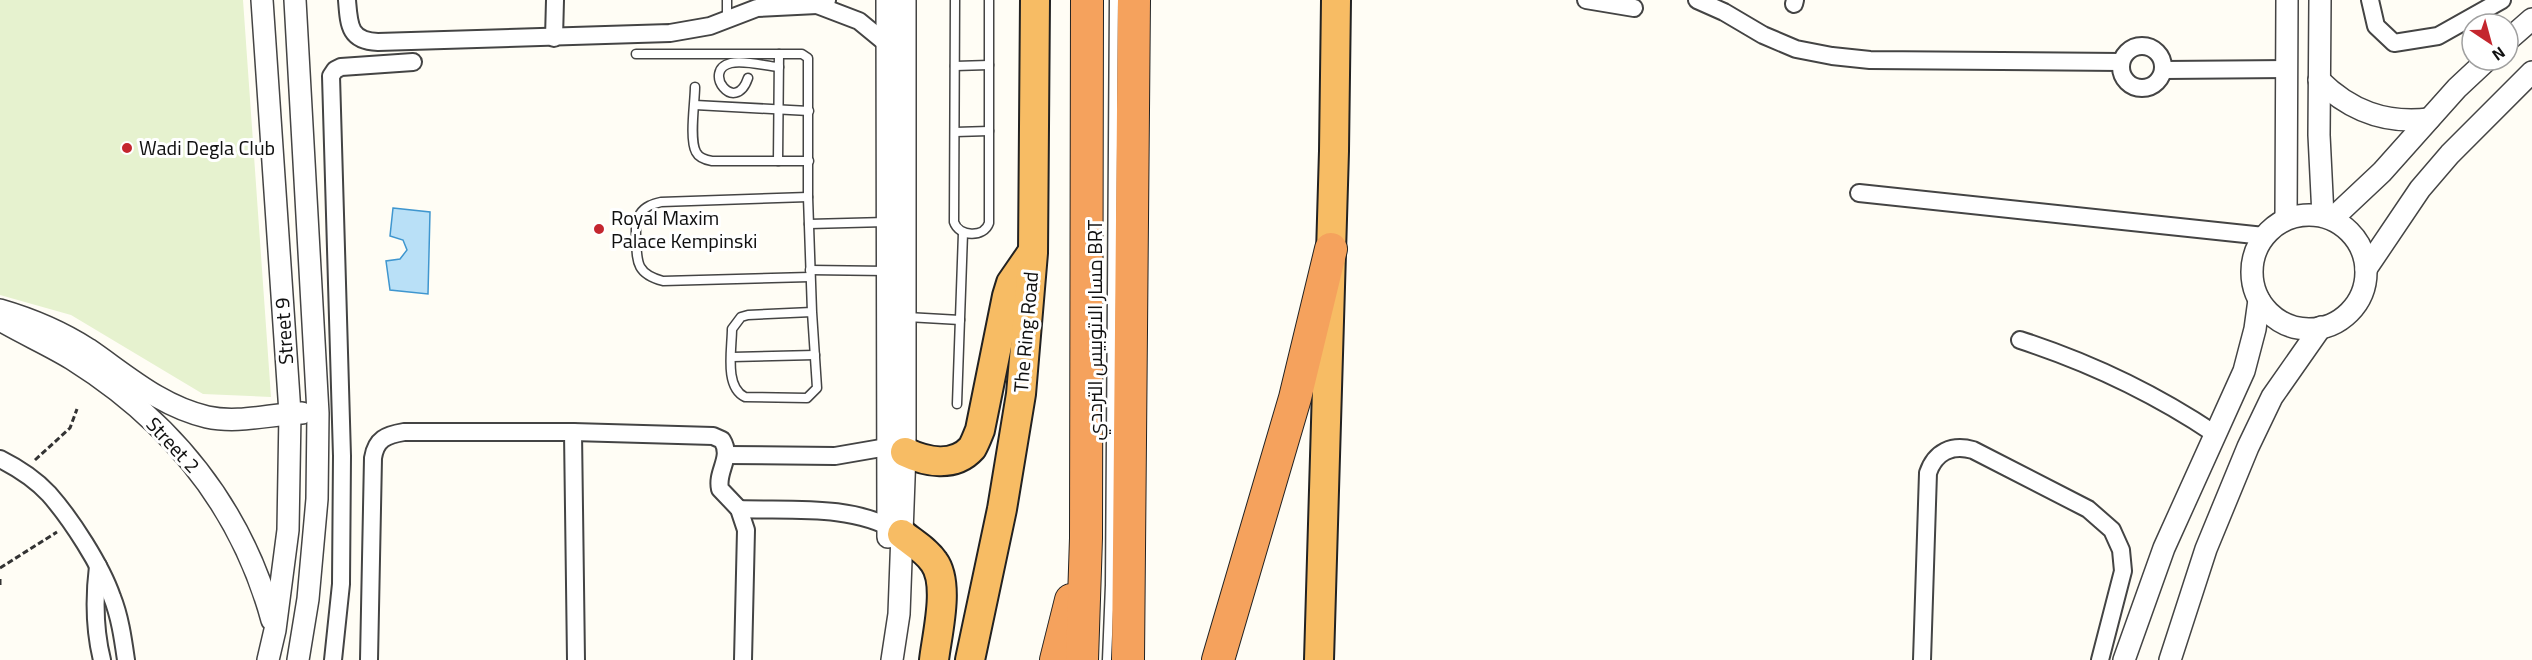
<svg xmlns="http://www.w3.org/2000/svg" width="2532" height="660" font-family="Georgia,Cairo,serif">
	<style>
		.pitch { fill: #e6f2cf }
		.water { fill: #b9e0f7; stroke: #3f96cf; stroke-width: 1.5 }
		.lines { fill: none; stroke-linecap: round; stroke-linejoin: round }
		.service-casing { stroke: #444; stroke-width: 11 }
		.minor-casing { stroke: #444; stroke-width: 20 }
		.tertiary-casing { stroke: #444; stroke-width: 24 }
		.trunk-casing { stroke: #222; stroke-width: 32 }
		.motorway-casing { stroke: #222; stroke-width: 34 }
		.path { stroke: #333; stroke-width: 3; stroke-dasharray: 6 3; stroke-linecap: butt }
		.service { stroke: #fff; stroke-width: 8 }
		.minor { stroke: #fff; stroke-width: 16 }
		.tertiary { stroke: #fff; stroke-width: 21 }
		.trunk { stroke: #f7bc64; stroke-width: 28 }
		.motorway { stroke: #f5a25d; stroke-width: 32 }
		.poi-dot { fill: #c4262e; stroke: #fff; stroke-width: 2 }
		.labels { text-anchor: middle; stroke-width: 6; stroke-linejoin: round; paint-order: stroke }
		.poi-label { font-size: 20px; fill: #111; stroke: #fff; text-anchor: start }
		.street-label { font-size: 20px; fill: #111; stroke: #fff }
	</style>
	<rect width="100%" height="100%" fill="#fffdf5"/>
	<path class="pitch" d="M0 0H243L271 397 203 394 71 315 0 295Z"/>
	<path class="water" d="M393 208 430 212 428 294 390 290 386 261 400 259 407 250 403 240 390 236Z"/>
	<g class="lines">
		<defs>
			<g id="service">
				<path d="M955 0 954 222C959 237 984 238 989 223V0"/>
				<path d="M727 18V0"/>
				<path d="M636 54H802L808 58V197L812 312 748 315 741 317 732 329C732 349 724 387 745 397L807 398 817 388 812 312"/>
				<path d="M955 66 989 65"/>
				<path d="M748 78C735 116 701 70 731 63 745 60 765 66 779 67"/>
				<path d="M695 87C695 102 689 139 696 152 699 158 706 160 712 161H809"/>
				<path d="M695 105 809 111"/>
				<path d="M955 132 989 131"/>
				<path d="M778 161 779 54"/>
				<path d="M808 197 661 202C653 204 645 206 640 214 635 221 636 230 636 238 637 262 636 274 663 281L810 277"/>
				<path d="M809 224 886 222"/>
				<path d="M810 270 887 271"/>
				<path d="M907 317 960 320"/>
				<path d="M732 357 815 355"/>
				<path d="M957 404 963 233"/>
				<path d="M1107 660 1110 585 1114 0"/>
			</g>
			<g id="minor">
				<path d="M347 0C349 25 349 41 378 42L670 33 710 26 757 8 817 5 827 0"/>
				<path d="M1586 0 1634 8"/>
				<path d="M1697 0 1724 12 1763 35 1796 49 1832 56 1870 60 2121 62"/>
				<path d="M2370 0 2376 26 2394 43 2438 36 2502 0"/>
				<path d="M1794 4 1795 0"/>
				<path d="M817 5 859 21 887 44"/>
				<path d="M554 38 555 0"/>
				<circle cx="2142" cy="67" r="21"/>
				<path d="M2164 70 2288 69"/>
				<path d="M1859 193 2264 236"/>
				<path d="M2020 340C2091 363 2154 393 2215 434"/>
				<path d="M573 432 576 660"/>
				<path d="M726 455 835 456 887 447 899 449"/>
				<path d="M0 459C18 468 35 479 49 494 71 519 101 565 112 597 120 617 123 639 126 660"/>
				<path d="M739 509C790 511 851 504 897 531"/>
				<path d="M98 566C94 599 94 628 102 660"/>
				<path d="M333 660 341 584 342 456 331 76 335 70 341 67 413 62"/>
				<path d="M369 660 373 458C376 439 386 435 404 432H573L713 436 722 440C733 458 716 471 720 489L739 509 746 530 743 660"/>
				<path d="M1922 660 1928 473C1935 452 1952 444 1973 450L2088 509 2112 530 2121 550 2123 571 2100 660"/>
			</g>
			<g id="tertiary">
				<path d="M262 0 290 413 288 530 275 630 268 660"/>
				<path d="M295 0 318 413 317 499 308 599 298 660"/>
				<path d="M887 0 888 537"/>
				<path d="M2320 0 2319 135 2323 216"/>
				<path d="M2508 40 2532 19"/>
				<path d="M2319 80C2350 111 2385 124 2429 119"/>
				<circle cx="2309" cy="272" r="57"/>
				<path d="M2286 219 2287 0"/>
				<path d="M2332 219 2382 172 2457 88 2487 60"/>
				<path d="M2366 269 2420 189 2450 154 2532 72"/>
				<path d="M0 310C31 319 60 331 88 349 126 375 160 406 207 417 239 424 270 414 302 413"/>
				<path d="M0 320C24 334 49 345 72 359 171 421 241 507 272 620"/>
				<path d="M892 660 899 614 905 452V0"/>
				<path d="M2124 660 2164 548 2244 371 2255 329 2259 300"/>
				<path d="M2170 660 2206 549 2248 447 2272 397 2321 327"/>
			</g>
			<g id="trunk">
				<path d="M905 452C926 462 954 468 972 448 975 443 978 435 980 430L1007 296 1011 283 1031 254"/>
				<path d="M902 534C913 543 926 550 934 562 950 584 937 634 934 660"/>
				<path d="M970 660 1002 509 1021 394 1033 253 1035 0"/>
				<path d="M1319 660 1334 151 1336 0"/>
			</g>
			<g id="motorway">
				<path d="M1056 660 1071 600"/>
				<path d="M1082 660 1086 538 1087 0"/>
				<path d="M1128 660 1134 0"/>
				<path d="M1218 660 1295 398 1331 249"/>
			</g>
		</defs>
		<use href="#service" class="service-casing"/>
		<use href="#minor" class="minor-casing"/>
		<use href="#tertiary" class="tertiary-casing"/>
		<use href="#trunk" class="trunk-casing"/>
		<use href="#motorway" class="motorway-casing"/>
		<g class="path">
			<path d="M35 460 70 428 77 409"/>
			<path d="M0 568 57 532"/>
			<path d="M0 579V588"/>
		</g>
		<use href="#service" class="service"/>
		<use href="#minor" class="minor"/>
		<use href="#tertiary" class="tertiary"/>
		<use href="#trunk" class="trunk"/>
		<use href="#motorway" class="motorway"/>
	</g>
	<g class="poi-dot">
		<circle cx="127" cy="148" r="6"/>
		<circle cx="599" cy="229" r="6"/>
	</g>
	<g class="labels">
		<g class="poi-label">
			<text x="139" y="155">Wadi Degla Club</text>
			<text x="611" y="225">Royal Maxim<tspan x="611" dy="23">Palace Kempinski</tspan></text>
		</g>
		<g class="street-label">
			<text transform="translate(1095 330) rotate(-90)" y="7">مسار الاتوبيس الترددي BRT</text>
			<text transform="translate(284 331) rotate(-94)" y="7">Street 9</text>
			<text transform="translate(1026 332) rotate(-85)" y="7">The Ring Road</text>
			<text transform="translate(173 445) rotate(47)" y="7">Street 2</text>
		</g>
	</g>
	<g transform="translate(2490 42) rotate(144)"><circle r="28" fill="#ffffff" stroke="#a0a0a0" stroke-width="1.5"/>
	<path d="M0-4.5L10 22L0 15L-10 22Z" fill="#c4262e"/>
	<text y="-9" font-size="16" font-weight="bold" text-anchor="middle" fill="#111111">N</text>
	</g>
</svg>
